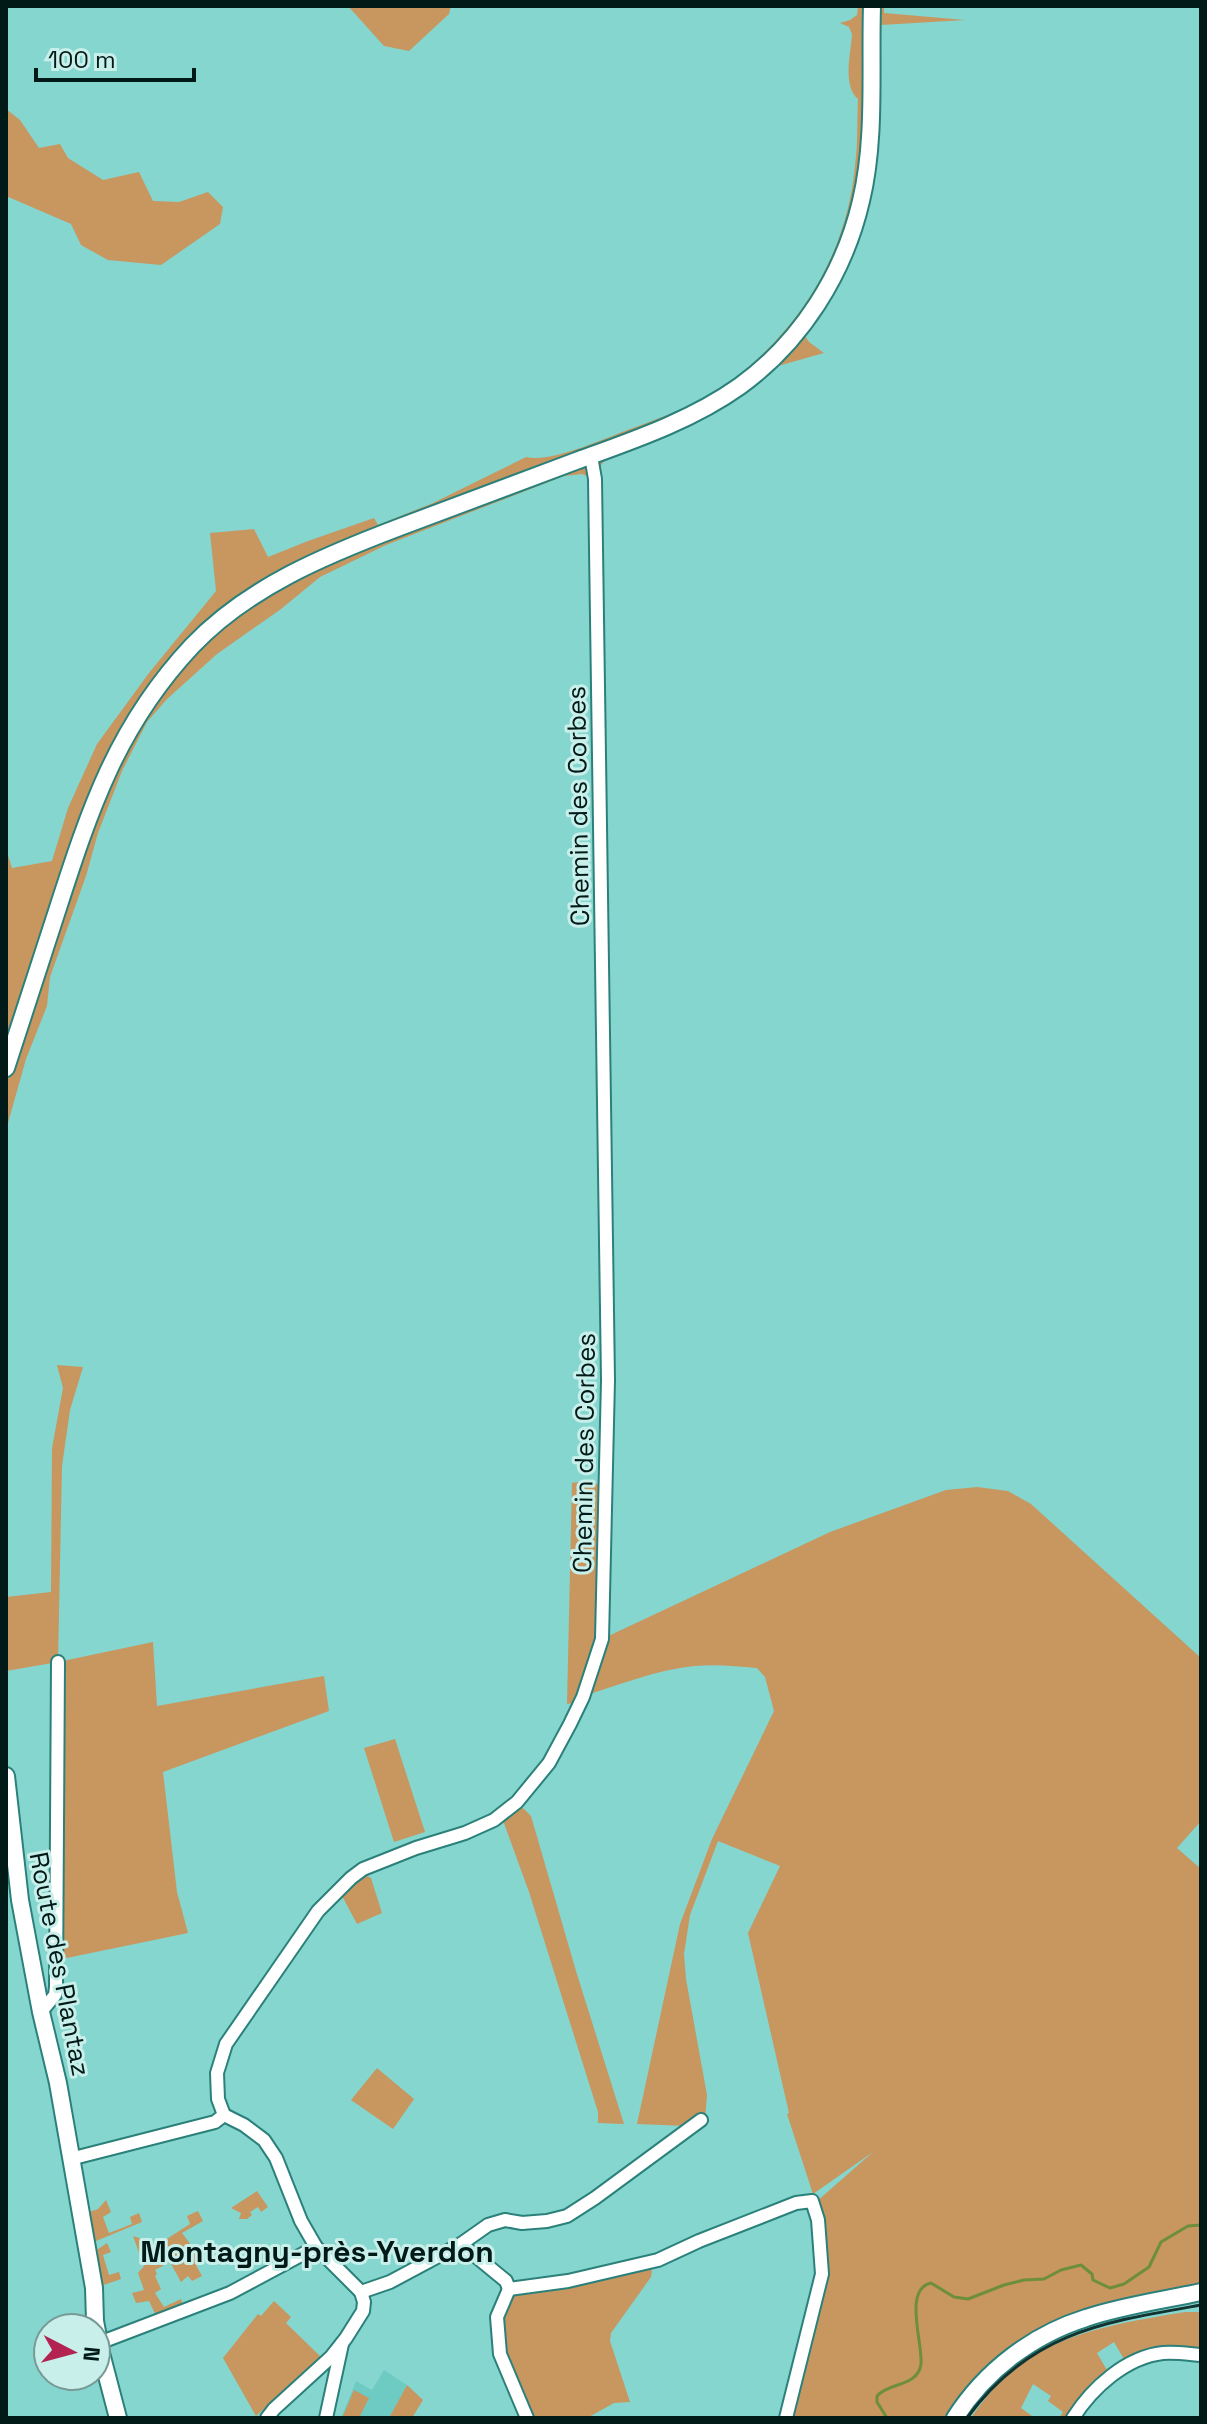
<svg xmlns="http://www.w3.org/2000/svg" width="1207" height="2424" font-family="'Space Grotesk',sans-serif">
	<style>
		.built { fill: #6ecbc4 }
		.green { fill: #c8965f }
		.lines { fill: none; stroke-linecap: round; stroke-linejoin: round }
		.stream { stroke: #6c8e3d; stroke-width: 3 }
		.street-casing { stroke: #2b817a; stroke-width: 16 }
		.secondary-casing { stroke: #2b817a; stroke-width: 20 }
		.street { stroke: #fff; stroke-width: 12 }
		.secondary { stroke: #fff; stroke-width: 16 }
		.rail { stroke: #133330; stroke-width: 3 }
		.labels { text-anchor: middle; stroke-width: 6; stroke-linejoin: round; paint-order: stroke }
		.street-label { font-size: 26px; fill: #011a18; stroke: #c8efea }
		.quarter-label { font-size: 30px; font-weight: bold; fill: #011a18; stroke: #c8efea }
	</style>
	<rect width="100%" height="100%" fill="#85d6cf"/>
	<path class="built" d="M384 2370 407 2385 389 2418H341L356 2381 372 2390Z"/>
	<g class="green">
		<path d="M348 6H451L449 14 409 51 384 46Z"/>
		<path d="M858 6H884V13L965 20 881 25 874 170 864 220 848 262 826 304 805 336 809 342 824 353 778 366 745 391 610 455 600 466 595 479 582 474 564 476 386 545 320 577 281 609 217 654 167 699 147 722 122 771 98 833 86 876 50 977 47 1006 26 1059 6 1130V849L12 868 52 861 68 808 97 744 149 673 216 591 210 533 254 529 268 557 308 541 374 518 378 525 433 503 526 457C550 463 601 440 625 431 663 417 703 403 735 378 802 326 847 252 855 166 858 144 857 121 858 99 842 85 851 54 852 34L849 27 840 23 850 20 857 15Z"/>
		<path d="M6 109 20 120 39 148 60 144 68 158 103 180 139 172 153 201 179 202 208 192 223 207 220 224 161 265 108 260 81 245 71 224 6 196Z"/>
		<path d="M57 1365 83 1367 70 1410 62 1466 58 1662 153 1642 157 1706 324 1676 329 1711 163 1772 177 1892 188 1933 57 1960 58 1662 6 1671V1597L51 1592 52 1448 63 1388Z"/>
		<path d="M588 1480 599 1485 606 1480 602 1639 830 1532 946 1490 977 1487 1008 1491 1031 1504 1201 1658V1821L1177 1848 1201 1869V2291L1035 2339 954 2418H791L825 2285 816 2202 873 2152 813 2194 787 2114 789 2113 748 1933 780 1866 718 1841 690 1915 684 1954 686 1979 707 2095 705 2119 687 2126 637 2124 680 1924 712 1839 774 1711 765 1677 757 1668C736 1666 715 1664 694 1666 656 1670 619 1685 583 1696L575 1703 567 1704 572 1483Z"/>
		<path d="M395 1739 425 1832 394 1842 364 1748Z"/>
		<path d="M517 1802 531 1816 576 1971 624 2124 598 2123V2112L529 1892 501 1815Z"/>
		<path d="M365 1875 371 1878 382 1913 357 1924 341 1894 358 1878Z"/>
		<path d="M377 2068 414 2099 393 2129 351 2100Z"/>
		<path d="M257 2191 268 2207 261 2212 258 2207 250 2212 252 2215 247 2219H239L241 2213 231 2208Z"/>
		<path d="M106 2200 111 2212 103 2217 109 2233 132 2224 130 2217 139 2213 142 2222 96 2241 92 2240 86 2213 98 2209Z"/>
		<path d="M198 2211 203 2221 182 2233 203 2261 196 2265 202 2276 192 2281 188 2276 181 2282 170 2262 155 2270 157 2274 155 2276 161 2289 155 2293 164 2307 181 2299 183 2306 157 2318 149 2301 136 2303 132 2293 144 2290 138 2273 144 2266 133 2236 145 2240 151 2249 190 2224 187 2216Z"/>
		<path d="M107 2243 111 2252 103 2255 109 2275 119 2272 121 2279 98 2287 95 2251Z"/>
		<path d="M649 2267 652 2271 651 2277 611 2333 610 2341 630 2402 614 2403 587 2418H528L498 2332 507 2294Z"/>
		<path d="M274 2301 291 2317 286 2323 322 2358 256 2416 223 2358 258 2314 261 2316Z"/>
		<path d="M1185 2312H1201V2350L1125 2361 1114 2342 1097 2353 1108 2372 1079 2399 1066 2418 1060 2417 1063 2412 1048 2401 1051 2396 1033 2384 1021 2408 1032 2416 1031 2418H971C1025 2337 1096 2327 1185 2312Z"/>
		<path d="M407 2385 423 2400 412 2418H389Z"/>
		<path d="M354 2390 369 2398 359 2418H342Z"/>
	</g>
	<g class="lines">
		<path class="stream" d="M887 2418 877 2402V2396C889 2382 918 2387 921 2364 923 2343 903 2289 931 2283L954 2297 968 2299 1004 2285 1024 2280 1044 2279 1061 2270 1081 2265 1092 2274 1093 2280 1110 2288 1124 2284 1149 2267 1161 2242 1188 2226 1201 2225"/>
		<defs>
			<g id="street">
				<path d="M41 2012 55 1995 56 1987 58 1662"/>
				<path d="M224 2115 244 2125 264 2140 276 2158 301 2221 316 2247 361 2292"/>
				<path d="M70 2159 215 2122 224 2115 218 2099 217 2073 226 2044 318 1911 351 1878 363 1869 416 1848 465 1833 494 1820 517 1802 549 1763 570 1724 583 1697 602 1639 608 1380 595 479 591 456"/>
				<path d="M461 2244 506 2281 509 2289 568 2281 658 2260 699 2241 796 2203 812 2201 818 2220 822 2274 786 2418"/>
				<path d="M509 2289 497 2317 500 2354 527 2418"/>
				<path d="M361 2292 390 2282 461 2244 488 2225 505 2220 522 2223 547 2221 567 2216 595 2198 701 2120"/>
				<path d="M99 2343 230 2293 316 2247"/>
				<path d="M267 2418 274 2409 331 2357 346 2338 363 2311 364 2302 361 2292"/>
				<path d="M326 2418 342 2344"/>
				<path d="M1073 2418C1092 2388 1126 2357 1163 2353 1175 2352 1189 2354 1201 2355"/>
			</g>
			<g id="secondary">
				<path d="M6 1068C23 1016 40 964 57 911 90 809 117 726 192 646 248 587 326 555 400 527 458 505 517 483 576 461 631 441 691 421 740 386 801 342 844 274 861 201 876 139 870 70 872 6"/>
				<path d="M6 1776 20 1900 41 2012 58 2083 94 2288 95 2321 101 2353 118 2418"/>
				<path d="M955 2418C985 2371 1032 2335 1086 2318 1121 2306 1164 2300 1201 2292"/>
			</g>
		</defs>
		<use href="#street" class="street-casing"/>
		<use href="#secondary" class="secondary-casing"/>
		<use href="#street" class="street"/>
		<use href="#secondary" class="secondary"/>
		<path class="rail" d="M967 2418C1030 2332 1104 2322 1201 2305"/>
	</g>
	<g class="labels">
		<g class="street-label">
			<text transform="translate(578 806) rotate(-91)" y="9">Chemin des Corbes</text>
			<text transform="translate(584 1453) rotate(-89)" y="9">Chemin des Corbes</text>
			<text transform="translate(60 1964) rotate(79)" y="9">Route des Plantaz</text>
		</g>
		<g class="quarter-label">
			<text x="317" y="2262">Montagny-près-Yverdon</text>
		</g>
	</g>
	<rect width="1207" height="2424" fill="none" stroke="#011a18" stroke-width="16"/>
	<g transform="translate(72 2352) rotate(96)"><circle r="38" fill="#c8efea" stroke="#789a96" stroke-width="2"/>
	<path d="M0-6L14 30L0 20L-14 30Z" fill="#b32351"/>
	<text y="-12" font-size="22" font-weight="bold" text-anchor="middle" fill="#011a18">N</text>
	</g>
	<path d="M36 68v12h158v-12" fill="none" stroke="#011a18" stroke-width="4"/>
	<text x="48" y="68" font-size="24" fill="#011a18" stroke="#c8efea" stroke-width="6" paint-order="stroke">100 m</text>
</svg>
